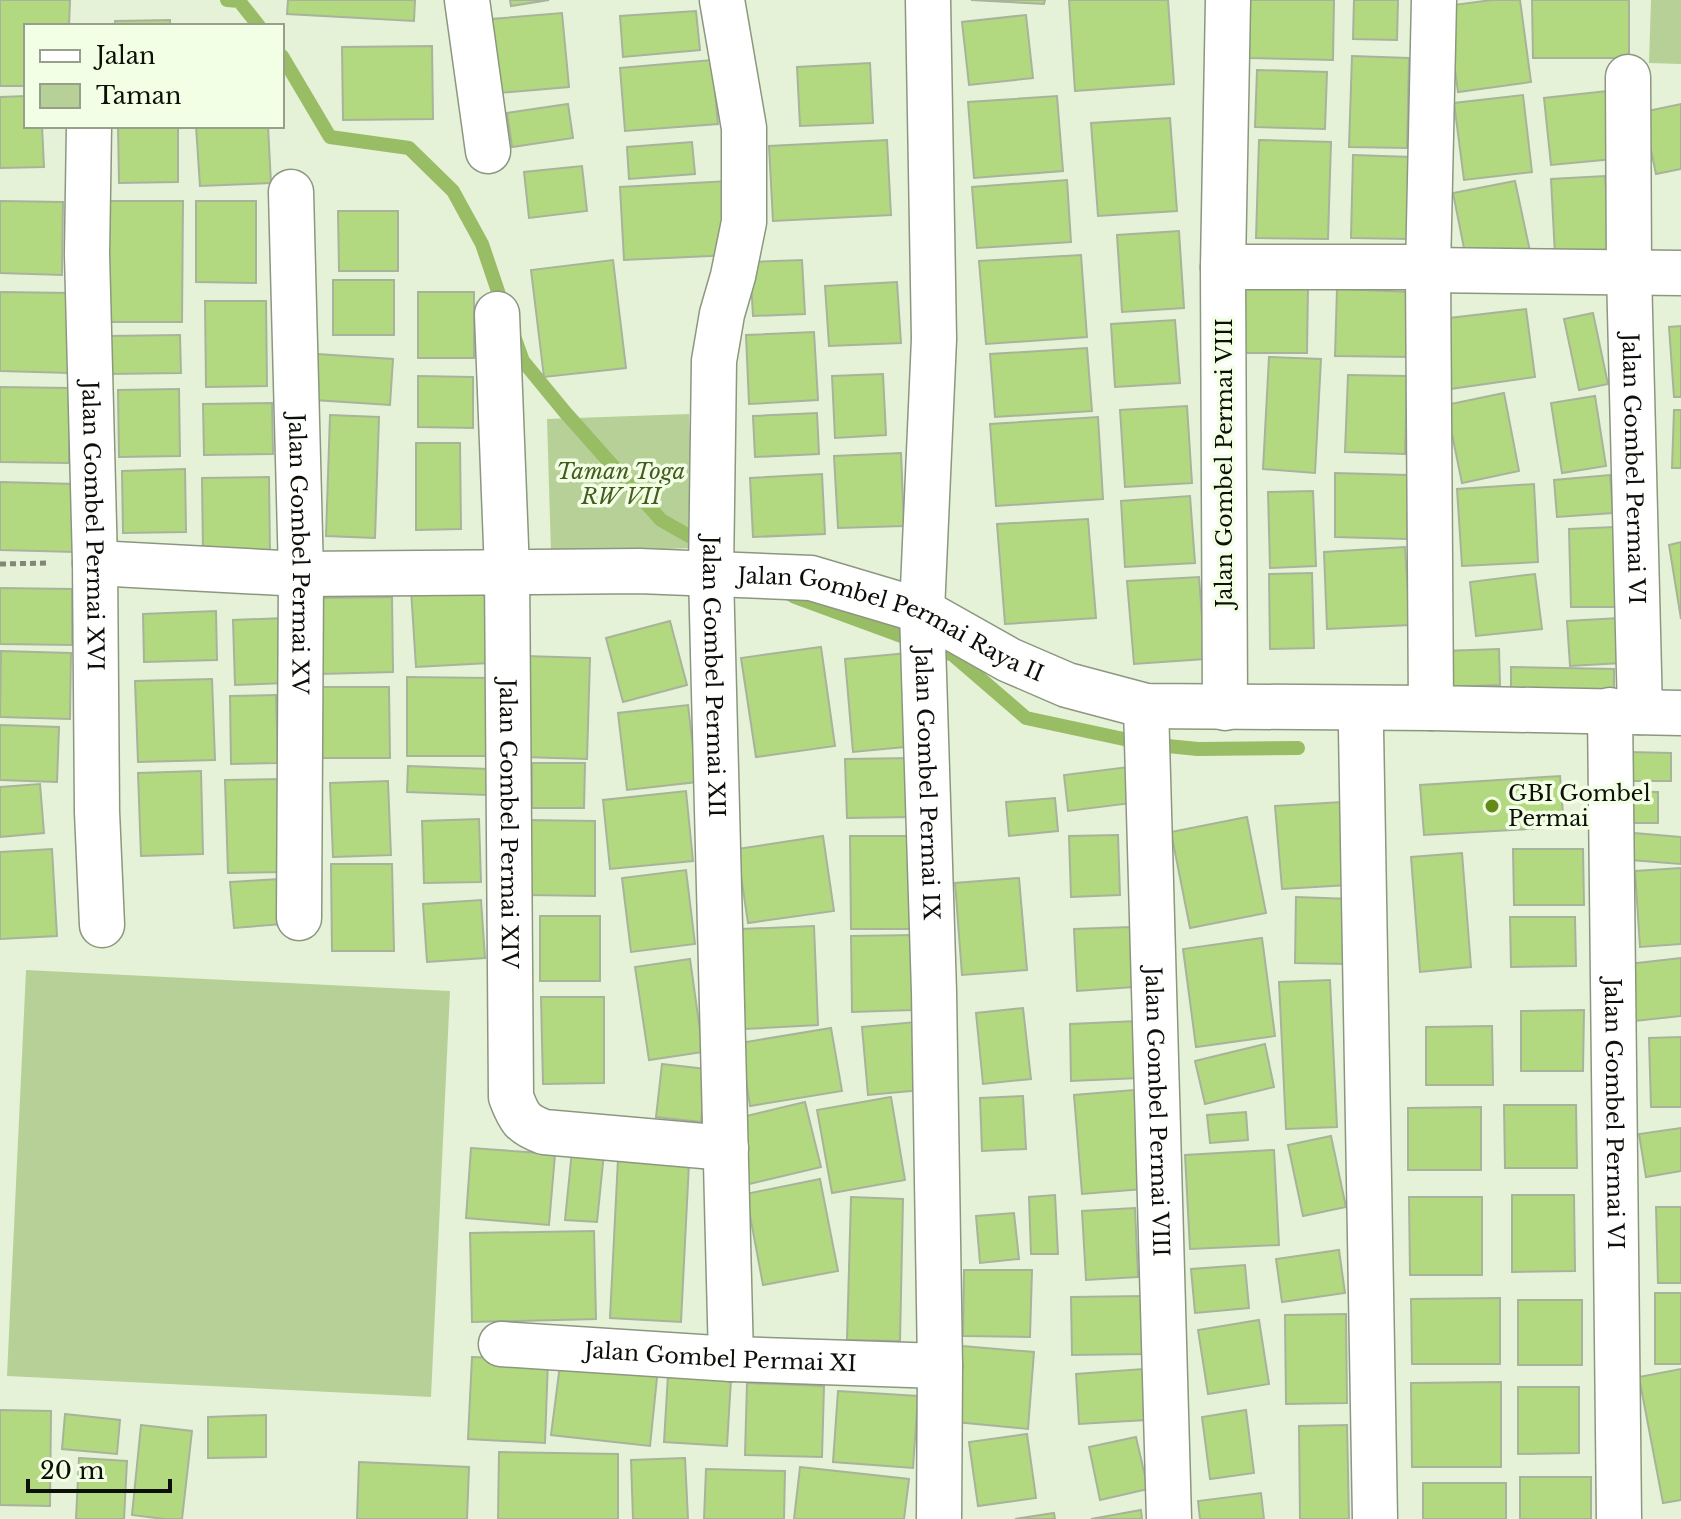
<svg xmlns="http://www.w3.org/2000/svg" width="1681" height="1519" viewBox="0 0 1681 1519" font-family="'Libre Baskerville',serif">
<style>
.green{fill:#b7d098}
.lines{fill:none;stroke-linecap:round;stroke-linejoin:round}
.stream{stroke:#98bd65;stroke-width:14}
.building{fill:#b3d980;stroke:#a8b39b;stroke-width:2}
.minor-casing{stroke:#8c9780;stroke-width:47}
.path{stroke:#808876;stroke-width:5;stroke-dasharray:6 4;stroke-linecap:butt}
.minor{stroke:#fff;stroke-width:44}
.poi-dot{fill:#648b18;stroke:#f3ffe5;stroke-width:3}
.labels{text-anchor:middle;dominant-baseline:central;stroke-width:7;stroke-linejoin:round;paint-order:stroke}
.street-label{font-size:22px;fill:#0c1008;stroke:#f3ffe5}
.park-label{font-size:22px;font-style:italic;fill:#445c1f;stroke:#f3ffe5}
.poi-label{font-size:22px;fill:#0c1008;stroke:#f3ffe5;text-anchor:start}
</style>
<rect width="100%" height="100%" fill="#e6f2d8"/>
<path class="green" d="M1651,0H1681V64L1649,63Z
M689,414L694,548L551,553L547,419Z
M26,970L450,991L431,1397L7,1376Z"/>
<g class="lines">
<path class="stream" d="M227,0L239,1L259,26
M282,56L330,137L409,148L453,191L482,244L504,309
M514,336L523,361L564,411L661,520L705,545
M785,591L795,597L953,655L1026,718L1147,744L1198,749L1298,748"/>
</g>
<path class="building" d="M0,0H70L69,26H26V86H0Z
M288,0H415L414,21L287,14Z
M510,0H549L511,6Z
M971,0H1045L1044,4Z
M1069,0H1168L1174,84L1075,91Z
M1250,0H1334L1333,60L1249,58Z
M1354,0H1398L1397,40L1353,39Z
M1492,0H1520L1531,82L1458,92L1446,6Z
M1532,0H1629V58H1533Z
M696,11L700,50L623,57L620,16Z
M562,13L569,87L499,93L491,19Z
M1026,15L1033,78L969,85L962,22Z
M170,20V26H115V21Z
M432,46L433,119L343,120L342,47Z
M1352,56L1409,58L1407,148L1349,147Z
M712,60L718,124L625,131L620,68Z
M870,63L873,123L800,126L797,67Z
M1257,70L1327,72L1325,129L1255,127Z
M1616,90L1624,158L1551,165L1544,98Z
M1523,95L1532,172L1464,180L1454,103Z
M26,96V126H42L44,167L0,168V97Z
M1057,96L1063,171L974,178L968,102Z
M568,104L573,138L512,147L507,113Z
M1681,104V169L1656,174L1643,112Z
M1170,118L1177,211L1098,216L1091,123Z
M118,126H178V182L119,183Z
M196,126H268L271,183L200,186Z
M887,140L891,215L773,221L769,146Z
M1259,140L1331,142L1328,239L1256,238Z
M692,142L695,174L629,179L627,147Z
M1353,155L1411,157L1409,239L1351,238Z
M582,166L587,211L529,218L524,172Z
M1605,176L1610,252L1555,255L1551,179Z
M1067,180L1071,242L977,248L972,187Z
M729,181L732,255L624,260L620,187Z
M1515,181L1531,256L1468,268L1453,193Z
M0,201L63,202L62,275L0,273Z
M106,201H183L182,322H106Z
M196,201H256V283L196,282Z
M338,211H398V271H339Z
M1179,231L1184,308L1122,312L1117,235Z
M1081,255L1087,337L986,344L979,261Z
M613,260L626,368L544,377L531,270Z
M802,260L805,314L753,316L750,262Z
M333,280H394V335H333Z
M897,282L901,343L829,346L825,286Z
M1236,285L1308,286L1307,353H1235Z
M1337,289L1413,292L1411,357L1335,356Z
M0,292L72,293L70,373L0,371Z
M418,292H474V358H418Z
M205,301H266L267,386L206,387Z
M1526,309L1535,377L1450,389L1441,319Z
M1593,313L1608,384L1579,390L1564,319Z
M1175,320L1180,383L1115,387L1111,324Z
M1681,326V397H1674L1669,327Z
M814,332L818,400L749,404L746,335Z
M180,335L181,373L108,374V336Z
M1087,348L1092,411L995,417L990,354Z
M317,354L393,359L390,405L314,400Z
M1269,357L1321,359L1315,473L1263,469Z
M883,374L886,435L835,438L832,376Z
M1348,375L1407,376L1405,454L1345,452Z
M418,376L473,377V428L418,427Z
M0,387L70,388L69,463L0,462Z
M179,389L180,456L119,457L118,390Z
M1504,393L1519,471L1462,483L1446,405Z
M1595,396L1606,466L1562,473L1551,403Z
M272,403L273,454L204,455L203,404Z
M1187,406L1192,483L1125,487L1120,410Z
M1674,410H1681V468H1672Z
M817,413L819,454L755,457L753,416Z
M330,415L379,417L375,538L326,536Z
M1098,417L1103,499L996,506L990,424Z
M416,443H460L461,529L416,530Z
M901,453L904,526L838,528L834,456Z
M185,469L186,532L123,533L122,471Z
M1335,473L1408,475L1407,539L1335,537Z
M822,474L825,534L753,537L750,478Z
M1610,475L1613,513L1557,517L1554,480Z
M269,477L270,552L203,553L202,478Z
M0,482L76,484L75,552L0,550Z
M1534,484L1538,562L1462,566L1457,489Z
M1313,491L1316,566L1270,568L1268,492Z
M1190,496L1195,563L1125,567L1121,501Z
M1088,519L1096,618L1005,624L997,524Z
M1614,527L1616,607H1571L1569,529Z
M1681,542V619L1669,545Z
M1405,547L1410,625L1327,629L1324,552Z
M1312,573L1314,648L1270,649L1269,574Z
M1535,574L1542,629L1476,636L1470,582Z
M1199,577L1205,659L1134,664L1127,581Z
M484,587L489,663L416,667L411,590Z
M0,588L72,589V645L0,644Z
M392,597L393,672L320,674L318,598Z
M216,611L217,660L144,662L143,614Z
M285,618L286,683L235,685L233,620Z
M1619,618L1622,663L1570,666L1567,621Z
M670,621L687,685L623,702L606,638Z
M821,647L835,746L756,757L741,658Z
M1499,649L1500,685L1444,687L1443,651Z
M1,651L71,653L70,719L0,717Z
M907,653L915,746L853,752L845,659Z
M525,656L590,658L587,759L523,757Z
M1511,667L1614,669V703L1511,701Z
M407,677L490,678V756H407Z
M212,679L215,760L138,762L135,681Z
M317,687H389L390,758H318Z
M276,695L278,763L231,764L230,696Z
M688,705L697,782L627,790L618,713Z
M0,725L59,727L57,782L0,780Z
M1628,752L1671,753V781H1628Z
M913,758L914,817L847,818L845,759Z
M532,763H585L584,808H532Z
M408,766L489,769L488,795L407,792Z
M1128,767L1132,803L1068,811L1064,775Z
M201,771L203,854L141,856L138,773Z
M1560,776L1564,827L1424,835L1420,785Z
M283,779L285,872L228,873L225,780Z
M388,781L391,855L333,857L330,783Z
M40,784L44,833L0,837V787Z
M686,791L693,861L610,869L603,800Z
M1615,791L1658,792V823H1616Z
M1055,798L1058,831L1009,836L1006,802Z
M1342,802L1348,885L1282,889L1275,806Z
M1247,817L1266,913L1190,928L1171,832Z
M479,819L481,882L424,883L422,821Z
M527,820L595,821V896L527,895Z
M1634,833L1681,837V864L1631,860Z
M1118,835L1120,895L1071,897L1069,836Z
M823,836L834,911L748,923L737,849Z
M850,836H912V929H851Z
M52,849L57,936L0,939V852Z
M1513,849H1583L1584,905H1514Z
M1462,853L1471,967L1420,972L1411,857Z
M331,864H392L394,951H332Z
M1681,868V944L1640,947L1635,871Z
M686,870L695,944L631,952L622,878Z
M1019,878L1027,970L962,975L955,883Z
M279,879L282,924L234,928L230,882Z
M1296,897L1351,899L1348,964L1295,963Z
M481,900L485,958L427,962L423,904Z
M540,916H600V981H540Z
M1510,917H1575L1576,966L1511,967Z
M814,926L818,1025L745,1029L741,929Z
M1131,927L1134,987L1077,991L1074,929Z
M913,935L914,1010L852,1012L851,936Z
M1262,938L1275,1036L1196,1047L1183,949Z
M1681,958V1016L1635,1021L1629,964Z
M690,959L703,1052L649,1060L635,967Z
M1330,980L1337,1127L1286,1129L1279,982Z
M541,997H604V1083L543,1084Z
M1023,1008L1031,1079L983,1084L976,1013Z
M1584,1010L1583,1071H1521V1011Z
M1137,1021L1139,1078L1071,1081L1070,1024Z
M916,1022L922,1090L868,1095L862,1027Z
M1492,1026L1493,1085H1426V1027Z
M831,1028L842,1091L750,1106L740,1043Z
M1681,1037V1107H1651L1649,1038Z
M1265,1044L1274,1087L1205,1104L1195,1061Z
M662,1064L706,1069L701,1122L656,1117Z
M1134,1090L1143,1189L1082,1194L1074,1095Z
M1023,1096L1026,1149L982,1151L980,1098Z
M891,1097L905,1180L832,1193L817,1110Z
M805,1102L821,1167L745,1185L730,1120Z
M1504,1105H1576L1577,1168H1505Z
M1481,1107V1170H1408V1108Z
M1246,1112L1248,1140L1210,1143L1207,1115Z
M1681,1128V1171L1646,1177L1639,1134Z
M1331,1136L1346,1207L1303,1216L1288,1145Z
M573,1141L605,1143L597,1222L565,1220Z
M471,1148L555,1154L549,1225L466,1218Z
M1274,1150L1279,1245L1190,1249L1185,1155Z
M618,1159L689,1163L681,1322L610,1318Z
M820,1179L838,1271L763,1285L746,1194Z
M1055,1195L1058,1254H1031L1029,1197Z
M1512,1195H1574L1575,1271L1512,1272Z
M851,1197L903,1199L900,1341L847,1340Z
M1409,1197H1482V1275H1410Z
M1656,1207H1681V1283H1658Z
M1135,1208L1138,1277L1086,1280L1082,1211Z
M1014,1213L1019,1259L980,1263L976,1216Z
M594,1231L596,1319L472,1322L470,1233Z
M1339,1250L1345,1293L1282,1302L1276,1259Z
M1245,1265L1249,1308L1195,1313L1191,1269Z
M964,1270H1032L1030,1337L963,1336Z
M1655,1293H1681V1364H1655Z
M1145,1296L1146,1354L1072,1355L1071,1297Z
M1500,1298V1364H1412L1411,1299Z
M1518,1300H1582V1365H1518Z
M1346,1314L1347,1403L1286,1404L1285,1315Z
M1259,1320L1269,1384L1208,1394L1198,1330Z
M962,1346L1034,1352L1028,1429L956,1422Z
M472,1357L548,1360L545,1443L468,1439Z
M561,1357L658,1368L650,1446L551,1435Z
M1143,1369L1146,1420L1079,1424L1076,1374Z
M1681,1369V1500L1663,1503L1639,1377Z
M668,1375L731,1379L727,1446L664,1442Z
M1501,1382V1467H1412L1411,1383Z
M747,1383L824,1386L822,1457L745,1455Z
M1518,1387H1579V1453L1518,1454Z
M838,1391L918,1396L913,1468L833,1462Z
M0,1410L51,1411L50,1506L0,1505Z
M1246,1410L1254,1473L1210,1479L1202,1417Z
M65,1414L120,1420L117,1454L62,1449Z
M266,1415V1457L208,1458V1417Z
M141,1425L192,1431L182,1519H164L132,1515Z
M1347,1425L1349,1519H1300L1299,1426Z
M1027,1434L1036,1498L978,1506L969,1442Z
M1136,1437L1148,1489L1100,1500L1089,1447Z
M499,1452L618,1454V1519H498Z
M79,1458L127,1461L124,1519H76Z
M685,1458L688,1519H633L631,1460Z
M359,1462L469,1467L467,1519H357Z
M800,1467L909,1479L904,1519H794Z
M706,1469L785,1471L784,1519H704Z
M1520,1477H1591V1519H1520Z
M1423,1483H1506V1519H1423Z
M1261,1493L1264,1519H1200L1198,1501Z
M1141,1510L1142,1519H1091Z
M1054,1513L1055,1519H1015Z"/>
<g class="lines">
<defs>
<g id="minor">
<path d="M467,0L488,151"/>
<path id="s1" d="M722,0L744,128V222L733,276L722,314L714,361L711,574L731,1359"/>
<path id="s2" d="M928,0L934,339L922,611L934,992L940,1366L939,1519"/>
<path id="s3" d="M1628,77L1629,272L1640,712"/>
<path id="s4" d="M89,126L87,254L95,563L97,812L102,925"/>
<path id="s5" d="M291,192L301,574L299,918"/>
<path d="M1223,267H1407L1428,270L1681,273"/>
<path id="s6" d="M497,314L507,571L511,1097C519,1118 522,1124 544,1132L726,1148"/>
<path id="s7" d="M95,563L301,574L639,571L811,578L922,611L1009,660L1067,685L1146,706L1431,708L1681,713"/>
<path id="s8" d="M1146,706L1169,1519"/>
<path d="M1225,708L1223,267L1228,0"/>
<path d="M1363,708L1361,729L1375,1519"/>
<path d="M1431,708L1428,270L1434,0"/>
<path id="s9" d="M1610,710L1619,1519"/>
<path id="s10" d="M501,1344L731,1359L940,1366"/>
</g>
</defs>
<use href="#minor" class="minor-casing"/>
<path class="path" d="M0,564L50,563"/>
<use href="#minor" class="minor"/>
</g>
<circle class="poi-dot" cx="1492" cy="806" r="8"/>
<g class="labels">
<g class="street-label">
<text transform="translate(1224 463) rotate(-90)">Jalan Gombel Permai VIII</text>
<text stroke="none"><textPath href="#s3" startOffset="392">Jalan Gombel Permai VI</textPath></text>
<text stroke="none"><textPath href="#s4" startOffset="400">Jalan Gombel Permai XVI</textPath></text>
<text stroke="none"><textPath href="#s5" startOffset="362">Jalan Gombel Permai XV</textPath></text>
<text stroke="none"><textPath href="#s7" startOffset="806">Jalan Gombel Permai Raya II</textPath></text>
<text stroke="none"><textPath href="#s1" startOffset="682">Jalan Gombel Permai XII</textPath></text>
<text stroke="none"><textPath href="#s2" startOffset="784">Jalan Gombel Permai IX</textPath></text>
<text stroke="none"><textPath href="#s6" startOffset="510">Jalan Gombel Permai XIV</textPath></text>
<text stroke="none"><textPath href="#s8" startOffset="406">Jalan Gombel Permai VIII</textPath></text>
<text stroke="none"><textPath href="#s9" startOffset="404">Jalan Gombel Permai VI</textPath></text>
<text stroke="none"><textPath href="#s10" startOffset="220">Jalan Gombel Permai XI</textPath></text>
</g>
<g class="park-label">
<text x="621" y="471">Taman Toga<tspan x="621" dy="25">RW VII</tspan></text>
</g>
<g class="poi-label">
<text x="1508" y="793">GBI Gombel<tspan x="1508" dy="25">Permai</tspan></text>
</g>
</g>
<rect x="24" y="24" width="260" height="104" fill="#f3ffe5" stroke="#979f8d" stroke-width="2"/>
<rect x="40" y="50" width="40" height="12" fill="#ffffff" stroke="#979f8d" stroke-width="2"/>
<text x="96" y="64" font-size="24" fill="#0c1008">Jalan</text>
<rect x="40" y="84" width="40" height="24" fill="#b7d098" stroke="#979f8d" stroke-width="2"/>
<text x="96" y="104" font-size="24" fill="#0c1008">Taman</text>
<path d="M28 1479v12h142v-12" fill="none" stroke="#0c1008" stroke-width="4"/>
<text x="40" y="1479" font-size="24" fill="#0c1008" stroke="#f3ffe5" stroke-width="6" paint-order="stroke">20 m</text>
</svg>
